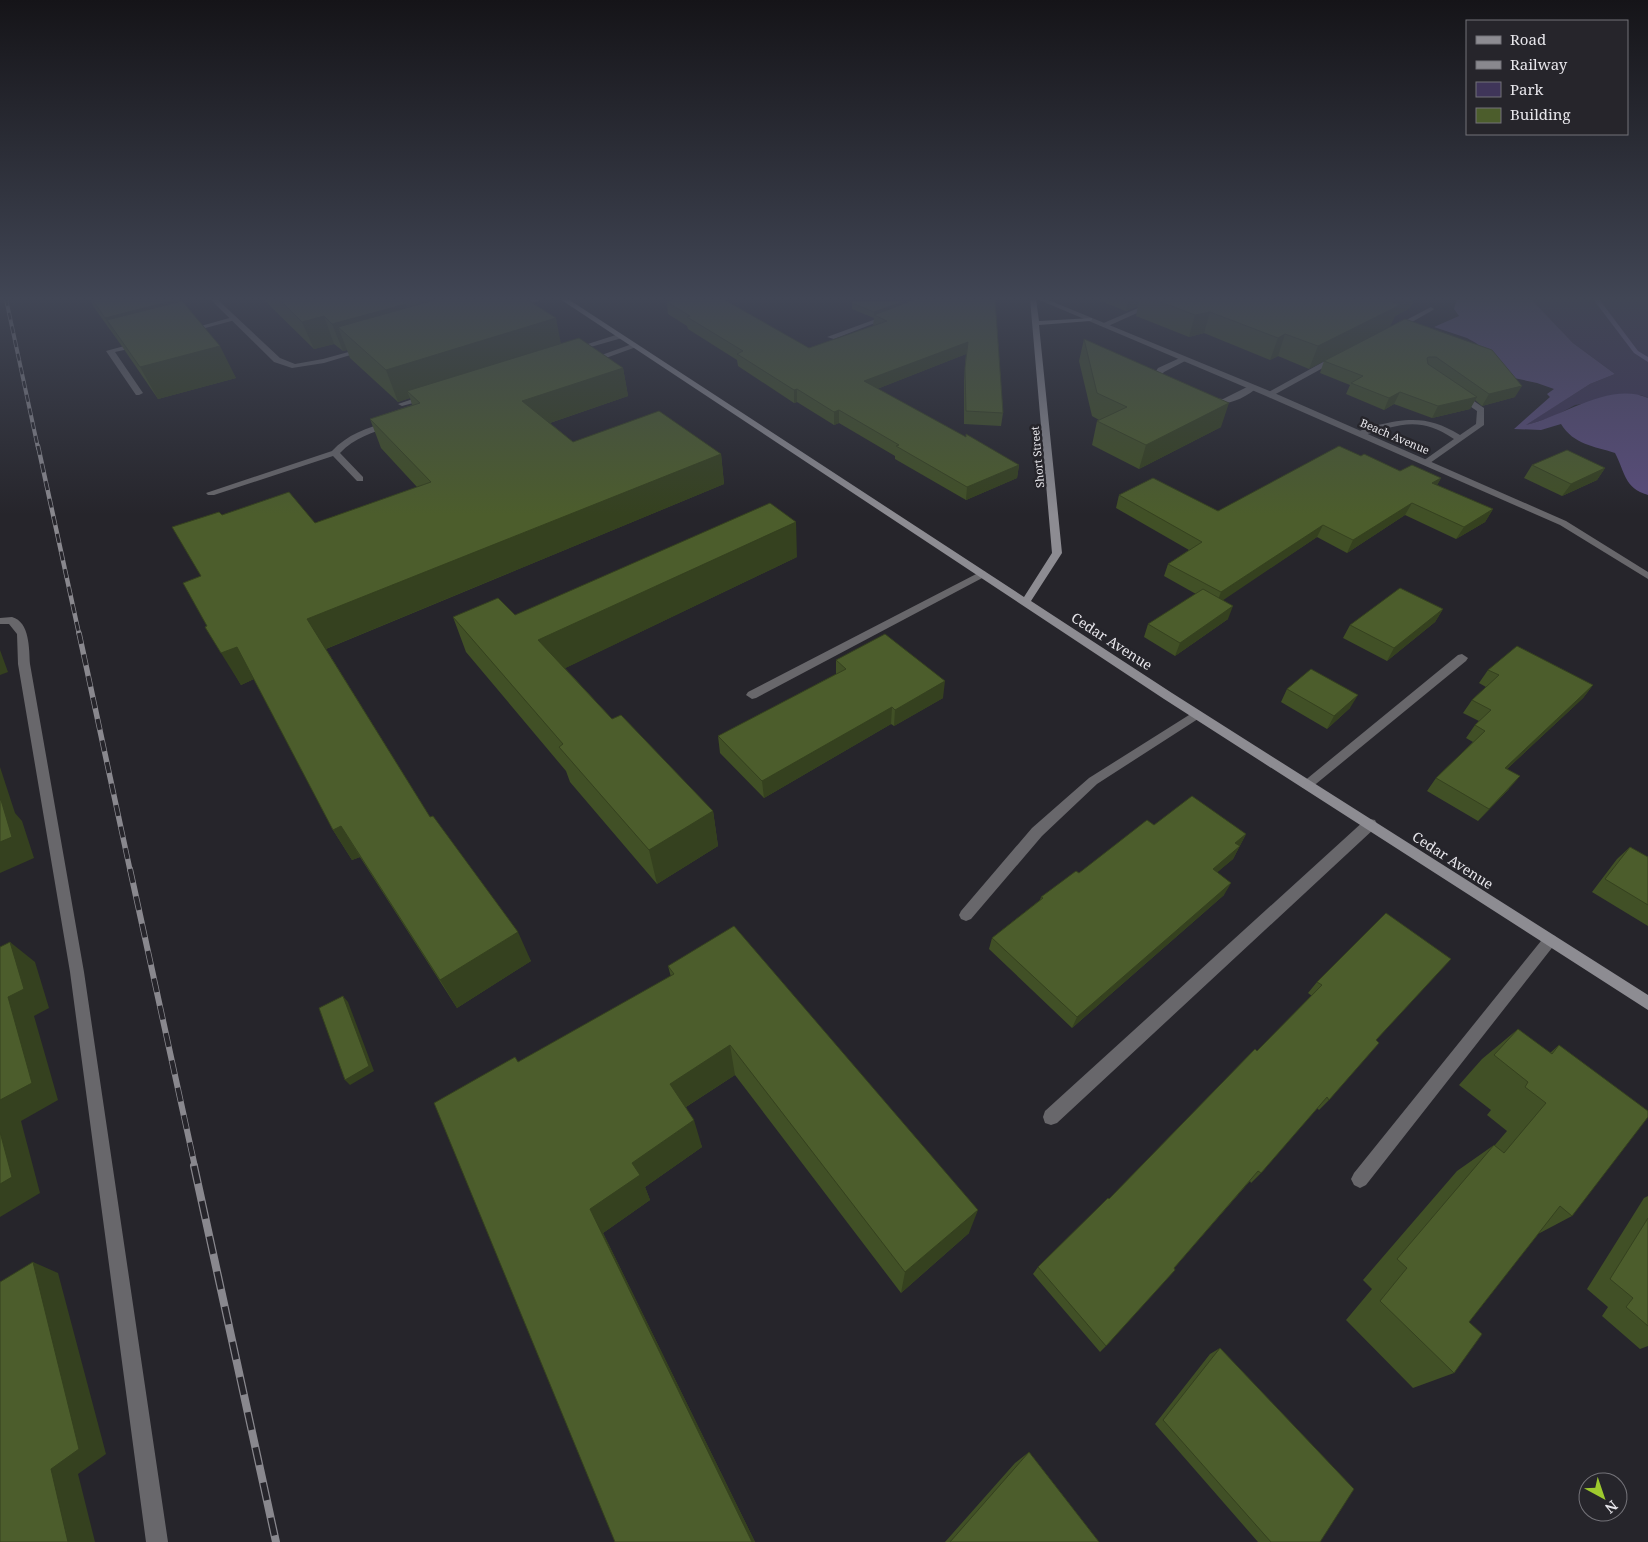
<svg xmlns="http://www.w3.org/2000/svg" width="1648" height="1542" viewBox="0 0 1648 1542" font-family="'Noto Serif',serif">
<style>
.green{fill:#3f3559}
.forest{fill:#5a4d7c}
.lines{fill:none;stroke-linecap:round;stroke-linejoin:round}
.stream{fill:#6e6292;fill-rule:evenodd}
.lane{fill:#68676b;fill-rule:evenodd}
.street{fill:#68676b;fill-rule:evenodd}
.secondary{fill:#8d8c92;fill-rule:evenodd}
.rail-far4-casing{stroke:#89888e;stroke-width:4}
.rail-far3-casing{stroke:#89888e;stroke-width:4.5}
.rail-far2-casing{stroke:#89888e;stroke-width:5.5}
.rail-far1-casing{stroke:#89888e;stroke-width:6}
.rail-casing{stroke:#89888e;stroke-width:8}
.rail-far4{stroke:#26252b;stroke-width:2.5;stroke-dasharray:7;stroke-linecap:butt}
.rail-far3{stroke:#26252b;stroke-width:3;stroke-dasharray:9;stroke-linecap:butt}
.rail-far2{stroke:#26252b;stroke-width:4;stroke-dasharray:11;stroke-linecap:butt}
.rail-far1{stroke:#26252b;stroke-width:4.5;stroke-dasharray:14;stroke-linecap:butt}
.rail{stroke:#26252b;stroke-width:5.5;stroke-dasharray:18;stroke-linecap:butt}
.wall{fill:#415026}
.shaded-wall{fill:#35411f}
.building{fill:#4c5d2c;stroke:#35411f}
.labels{text-anchor:middle;dominant-baseline:central;stroke-width:5;stroke-linejoin:round;paint-order:stroke}
.far-street-label{font-size:11px;fill:#e7e6eb;stroke:#26252b}
.street-label{font-size:14px;fill:#e7e6eb;stroke:#26252b}
</style>
<rect width="100%" height="100%" fill="#26252b"/>
<path class="green" d="M1531,299H1648V398L1641,395L1575,405L1555,416L1524,426L1590,384L1615,374L1573,343Z"/>
<path class="forest" d="M1457,299H1531L1573,343L1615,374L1590,384L1526,425C1562,417 1610,381 1648,398V495C1624,488 1625,472 1615,453C1594,446 1574,445 1561,424L1541,430L1514,429L1550,397L1547,394L1554,389L1537,383L1514,378L1476,343L1467,338L1434,327L1459,316L1454,309Z"/>
<g class="lines">
<path class="stream" d="M1593,299H1599L1638,351L1648,357V362L1634,353Z"/>
<path class="lane" d="M1159,299H1168L1106,327L1099,325Z
M1431,307L1434,309L1433,310L1398,330L1391,328Z
M887,315L893,316L834,339L827,337Z
M233,317L235,318V320L187,333L183,331Z
M619,334H622V338L573,352L569,350Z
M139,342L143,344L142,346L115,352L143,393L139,395H136L106,351Z
M632,344L639,346L592,363L585,361Z
M1334,356L1341,358L1272,396L1265,394Z
M1182,357L1189,359L1164,372L1161,375L1170,379V383H1164L1153,376L1158,368Z
M1251,385L1258,387C1246,398 1221,410 1206,400L1210,398L1223,399Z
M1455,392H1461L1484,408V425L1430,463L1423,461L1454,439C1418,415 1399,425 1361,436L1357,433C1362,429 1371,427 1378,425C1411,417 1431,417 1460,435L1476,424L1477,411L1455,396Z
M425,395L429,397L428,399L402,406L398,404Z
M389,422L393,424L392,426C373,432 354,438 340,453L363,477V481H357L333,456L214,495H208L206,493L332,451C347,435 367,427 389,422Z
M982,571L986,572V576L756,698L752,699L746,695L748,692Z
M12,617C30,622 29,649 30,664L84,972L168,1542H146L70,972L18,664L17,634L9,624H0V618Z
M1462,654L1468,658L1466,661L1311,788H1303L1301,785L1303,782L1458,655Z
M1197,710L1203,714L1201,717L1097,784L1042,836L971,919L966,921L961,919L959,915L961,911L1032,828L1089,778Z
M1370,819L1375,820L1377,824L1375,828L1057,1123L1051,1125L1045,1123L1043,1117L1045,1111L1365,820Z
M1550,934L1555,936L1557,940L1555,944L1366,1185L1360,1188L1354,1185L1351,1179L1354,1173L1545,936Z"/>
<path class="street" d="M210,299H217L280,358L295,364L323,359L363,348L367,350L324,363L292,368L274,362Z
M533,299H544L515,309L512,307Z
M1037,299H1046L1272,392L1566,521L1648,572V579L1560,525L1266,396Z"/>
<path class="secondary" d="M560,299H568L1024,597L1052,553L1030,299H1036L1039,321L1092,318V320L1090,321L1039,325L1062,553L1031,601L1172,693L1648,995V1010L1164,699Z"/>
<defs>
<path id="rail-far4" d="M6,299L38,448"/>
<path id="rail-far3" d="M38,446L79,634"/>
<path id="rail-far2" d="M79,633L130,870"/>
<path id="rail-far1" d="M130,869L195,1167"/>
<path id="rail" d="M194,1166L276,1542"/>
</defs>
<use href="#rail-far4" class="rail-far4-casing"/>
<use href="#rail-far3" class="rail-far3-casing"/>
<use href="#rail-far2" class="rail-far2-casing"/>
<use href="#rail-far1" class="rail-far1-casing"/>
<use href="#rail" class="rail-casing"/>
<use href="#rail-far4" class="rail-far4"/>
<use href="#rail-far3" class="rail-far3"/>
<use href="#rail-far2" class="rail-far2"/>
<use href="#rail-far1" class="rail-far1"/>
<use href="#rail" class="rail"/>
</g>
<path class="wall" d="M90,299H179L236,378L158,399L121,345L93,306Z
M263,299H526L561,343L623,368L628,396L550,423L573,442L721,454L724,484L326,649L430,817L531,961L457,1008L360,857L352,860L333,830L254,679L241,685L207,626L201,576L222,515L315,523L417,487L381,448L370,419L412,405L410,398L398,402L350,358L347,350L343,351L334,344L314,349Z
M995,299L1003,413L1001,426L964,424V380L966,354L877,389L965,437L1019,465L1017,478L966,500L895,459V456L839,423L834,425L797,402L794,403L738,366L737,360L688,329L687,326L668,314L667,302L809,348L873,326L874,318L852,309V303L902,304Z
M1095,299H1414L1410,308L1395,316L1390,326L1309,369L1278,356L1270,360L1204,333L1189,337L1136,316L1138,306L1126,311Z
M1405,319L1515,397L1482,406L1475,400L1470,409L1432,418L1394,404L1384,410L1346,394L1350,385L1320,373L1324,361Z
M1084,339L1221,427L1139,469L1092,445L1097,421L1099,420L1092,416L1079,361Z
M1361,456L1400,471L1441,478L1437,485L1493,509L1485,522L1456,539L1405,515L1347,553L1317,537L1222,600L1228,619L1175,656L1144,637L1148,624L1196,594L1164,576L1168,564L1189,550L1116,508L1119,495L1218,511Z
M1532,465L1605,468L1597,480L1562,496L1524,478Z
M797,557L565,668L612,719L713,811L718,846L657,884L570,782L566,771L466,652L453,617L515,615Z
M1443,609L1435,622L1387,661L1343,638L1350,625Z
M836,660L943,698L894,726L891,724L764,798L720,753L718,736L836,674Z
M1488,670L1593,685L1583,698L1507,769L1509,789L1478,821L1427,791L1436,778L1473,742L1466,738L1475,725L1479,721L1463,713L1472,700L1486,687L1479,683Z
M1287,689L1350,708L1327,729L1281,702Z
M1154,825L1246,834L1233,859L1217,872L1224,895L1072,1028L989,949L992,938L1040,900L1041,897Z
M1630,847L1648,857V926L1592,892L1617,859Z
M1386,913L1376,1040L1329,1100L1319,1110L1317,1108L1261,1173L1251,1183L1250,1181L1106,1346L1100,1352L1033,1274L1038,1267L1109,1199L1312,996L1308,993L1317,982Z
M668,966L969,1233L901,1293L735,1075L686,1107L702,1147L645,1187L650,1200L603,1233L755,1542H615L518,1062L671,977Z
M1518,1029L1550,1053L1559,1045L1572,1216L1538,1234L1469,1322L1454,1373L1413,1388L1346,1320L1372,1289L1363,1280L1457,1171L1494,1145H1495L1507,1131L1487,1115L1491,1110L1459,1085L1482,1059Z
M1648,1196V1346L1640,1349L1602,1316L1608,1307L1587,1289L1644,1198Z
M1220,1348L1320,1542H1258L1155,1424L1210,1354Z
M1029,1452L1099,1542H945L1015,1463Z"/>
<path class="shaded-wall" d="M179,299L192,326L107,320L121,345L105,318Z
M423,299H498L426,328L418,301Z
M1128,299H1140L1138,306L1126,311Z
M1395,299H1414L1410,308L1395,316L1390,326L1309,369L1318,346Z
M902,302V308L874,315V312Z
M406,304L415,331L338,327L347,350L343,351L332,324Z
M1210,312L1204,333L1189,337L1195,315Z
M324,316L334,344L314,349L302,322Z
M556,318L562,349L407,391L410,398L398,402L386,370Z
M1285,334L1278,356L1270,360L1278,338Z
M968,342L966,354L864,394V381Z
M220,346L236,378L158,399L140,367Z
M623,368L628,396L529,430L522,401Z
M1522,386L1515,397L1482,406L1489,394Z
M797,389V402L794,403V390Z
M1400,392L1394,404L1384,410L1389,398Z
M1477,397L1470,409L1432,418L1438,406Z
M1229,403L1221,427L1139,469L1146,445Z
M839,410V423L834,425V412Z
M721,454L724,484L323,650L307,619Z
M1019,465L1017,478L966,500L967,487Z
M1605,468L1597,480L1562,496L1571,484Z
M1441,478L1434,490L1432,483Z
M1412,503L1405,515L1347,553L1353,540Z
M1493,509L1485,522L1456,539L1464,527Z
M796,522L797,557L549,676L538,640Z
M1323,525L1317,537L1216,605L1221,592Z
M1233,606L1228,619L1175,656L1180,643Z
M1443,609L1435,622L1387,661L1394,648Z
M237,647L256,678L241,685L221,653Z
M0,650L8,672L0,675Z
M945,681L943,698L894,726L895,710Z
M1593,685L1583,698L1494,781L1505,768Z
M1358,695L1350,708L1327,729L1334,716Z
M892,707L891,724L764,798L762,781Z
M0,767L15,813L22,821L34,858L0,873Z
M1520,776L1509,789L1478,821L1489,809Z
M713,811L718,846L657,884L649,850Z
M341,826L360,857L352,860L333,830Z
M1246,834L1233,859L1206,882L1213,869L1235,843Z
M1231,883L1224,895L1072,1028L1077,1017Z
M518,932L531,961L457,1008L440,980Z
M10,942L35,962L49,1008L34,1016L58,1100L21,1121L40,1193L0,1217V1100L8,997Z
M343,996L348,1002L374,1071L350,1085L345,1080Z
M730,1045L735,1075L678,1112L670,1084Z
M694,1120L702,1147L645,1187L650,1200L603,1233L755,1542H752L590,1209L632,1163Z
M978,1210L969,1233L901,1293L905,1272Z
M33,1262L58,1273L106,1454L78,1474L95,1542H68L51,1469Z"/>
<path class="building" d="M92,299H179L105,318Z
M279,299H400L406,304L332,324L324,316L302,322Z
M438,299H526L556,318L386,370L338,327Z
M676,299H723L809,348L887,321L874,315L916,299H995L1003,413L966,411L965,368L968,342L864,381L966,437V434L1019,465L967,487L896,446L899,445L839,410L834,412L797,389L794,390L737,354L743,351L687,317L690,316L667,302Z
M1153,299H1395L1390,301L1400,305L1318,346L1285,334L1278,338L1210,312L1195,315Z
M182,301L220,346L140,367L107,320Z
M853,301L902,302L874,312L852,303Z
M1405,319L1492,350L1522,386L1489,394L1436,357H1429L1427,358L1428,364L1477,397L1438,406L1400,392L1389,398L1351,383L1363,376L1324,361Z
M579,338L623,368L522,401L573,442L659,411L721,454L307,619L430,817L433,816L518,932L440,980L341,826L333,830L237,647L221,653L205,627L207,626L183,583L201,576L172,527L219,512L222,515L289,492L315,523L431,482L370,419L420,403L407,391Z
M1084,339L1229,403L1146,445L1097,421L1127,407L1097,393Z
M1339,446L1361,456L1364,454L1400,471L1412,465L1441,478L1432,483L1493,509L1464,527L1412,503L1353,540L1323,525L1221,592L1168,564L1202,542L1119,495L1153,478L1218,511Z
M1567,450L1605,468L1571,484L1532,465Z
M770,503L796,522L538,640L612,719L621,715L713,811L649,850L559,747L563,744L453,617L498,598L515,615Z
M1400,588L1443,609L1394,648L1350,625Z
M1203,589L1233,606L1180,643L1148,624Z
M885,634L945,681L895,710L892,707L762,781L718,736L846,669L836,660Z
M1517,646L1593,685L1505,768L1520,776L1489,809L1436,778L1485,731L1475,725L1491,710L1472,700L1499,675L1488,670Z
M1311,669L1358,695L1334,716L1287,689Z
M1192,796L1246,834L1235,843L1240,846L1213,869L1231,883L1077,1017L992,938L1043,898L1041,897L1076,871L1079,873L1147,820L1154,825Z
M0,800H1L12,837L0,842Z
M1630,847L1648,857V905L1605,879Z
M1386,913L1451,959L1376,1040L1379,1043L1329,1100L1327,1097L1261,1173L1258,1171L1174,1268L1175,1270L1106,1346L1038,1267L1108,1198L1109,1199L1255,1049L1257,1051L1322,985L1317,982Z
M734,926L978,1210L905,1272L730,1045L670,1084L694,1120L632,1163L640,1175L590,1209L752,1542H615L434,1103L515,1057L518,1062L674,974L668,966Z
M10,942L24,989L8,997L32,1083L0,1100V947Z
M343,996L369,1066L345,1080L319,1008Z
M1518,1029L1552,1054L1559,1045L1648,1111V1117L1572,1216L1560,1206L1469,1322L1482,1334L1454,1373L1380,1301L1407,1268L1397,1259L1494,1145L1504,1153L1546,1103L1525,1087L1528,1082L1494,1055Z
M0,1132L12,1177L0,1184Z
M1648,1218V1326L1626,1307L1633,1298L1610,1279Z
M33,1262L79,1449L51,1469L68,1542H0V1282Z
M1220,1348L1354,1489L1320,1542H1271L1163,1420Z
M1029,1452L1099,1542H950Z"/>
<linearGradient id="sky" x2="0" y2="1"><stop stop-color="#151418"/><stop offset="0.58" stop-color="#414655"/><stop offset="1" stop-color="#414655" stop-opacity="0"/></linearGradient>
<rect width="1648" height="515" fill="url(#sky)"/>
<g class="labels">
<g class="far-street-label">
<text transform="translate(1395 436) rotate(23)">Beach Avenue</text>
<text transform="translate(1037 457) rotate(-95)">Short Street</text>
</g>
<g class="street-label">
<text transform="translate(1112 641) rotate(33)">Cedar Avenue</text>
<text transform="translate(1453 860) rotate(33)">Cedar Avenue</text>
</g>
</g>
<rect x="1466" y="20" width="162" height="115" fill="#26252b" stroke="#737278"/>
<rect x="1476" y="36" width="25" height="8" fill="#8d8c92" stroke="#737278"/>
<text x="1510" y="45" font-size="15" fill="#e7e6eb">Road</text>
<rect x="1476" y="61" width="25" height="8" fill="#89888e" stroke="#737278"/>
<text x="1510" y="70" font-size="15" fill="#e7e6eb">Railway</text>
<rect x="1476" y="82" width="25" height="15" fill="#3f3559" stroke="#737278"/>
<text x="1510" y="95" font-size="15" fill="#e7e6eb">Park</text>
<rect x="1476" y="108" width="25" height="15" fill="#4c5d2c" stroke="#737278"/>
<text x="1510" y="120" font-size="15" fill="#e7e6eb">Building</text>
<g transform="translate(1603 1497) rotate(140)"><circle r="24" fill="#26252b" stroke="#737278"/>
<path d="M0-4L9 19L0 12L-9 19Z" fill="#9eca2e"/>
<text y="-8" font-size="14" font-weight="bold" text-anchor="middle" fill="#e7e6eb">N</text>
</g>
</svg>
